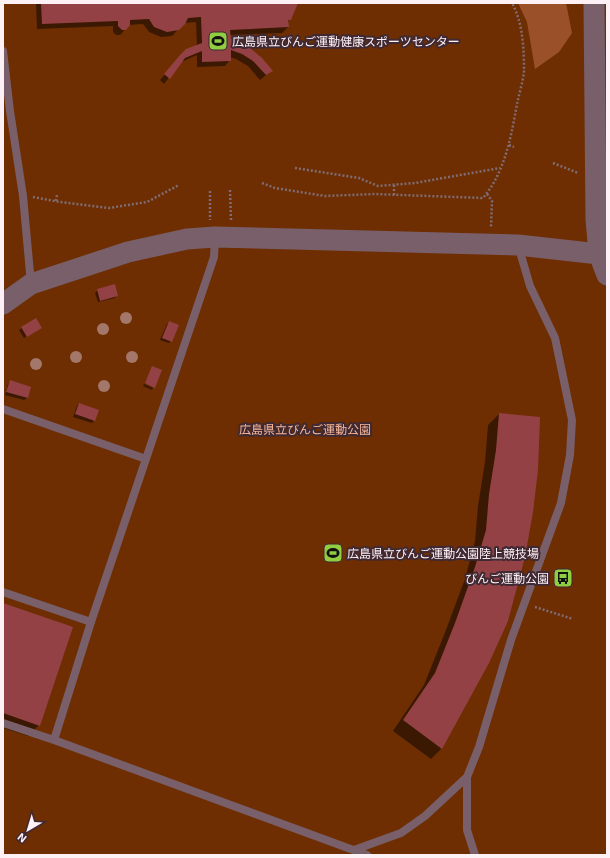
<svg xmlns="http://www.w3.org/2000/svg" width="610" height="858" viewBox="0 0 610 858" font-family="'Exo 2','Noto Sans JP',sans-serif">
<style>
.green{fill:#6e2e02}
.forest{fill:#9a5129}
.shadow{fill:#0007}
.building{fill:#944145}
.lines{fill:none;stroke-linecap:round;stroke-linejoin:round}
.path{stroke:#7f6c74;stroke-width:2.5;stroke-dasharray:2 2;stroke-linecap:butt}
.service{stroke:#795f6a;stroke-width:8}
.tertiary{stroke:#795f6a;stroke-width:21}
.tree{fill:#a3776a}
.labels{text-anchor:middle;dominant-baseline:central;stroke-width:4;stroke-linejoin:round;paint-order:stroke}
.poi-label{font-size:12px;fill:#fef1f6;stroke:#3f2932;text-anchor:start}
.park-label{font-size:12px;fill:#f5b698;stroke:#3f2932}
</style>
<rect width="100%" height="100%" fill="#3f2932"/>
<path class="green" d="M3,3H607V855H3Z"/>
<path class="forest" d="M518,3H566L572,33L559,52L535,69L527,22Z"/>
<path class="shadow" d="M36,3H297L290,19L287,22L288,27L282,33L229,35L230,40L271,71L260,80L248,66L236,59L230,57V60L225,66L197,67V55L181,62L164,84L160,80L181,56L197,46L196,22L184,23L172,36L161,37L149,32L143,24L129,25L120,35H116L113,32V26L37,29Z
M98,290L117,295L115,298L98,302L95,293Z
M169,322L171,341L169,343L160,340L167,324Z
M22,328H41L24,338L19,330Z
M10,382L30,388L27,398L24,400L5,395L8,384Z
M144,384L153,388L152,390L143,386Z
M79,404L94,421L92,423L73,417L77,406Z
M499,414L507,621L442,748L431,759L393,731L424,685L444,635L465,579L475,541L478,506L485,462L488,425Z
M3,604L39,725L28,736L3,728Z"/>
<path class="building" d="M41,3H298L291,20H288L289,27L230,30L231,39L250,48L262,58L273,71L266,75L253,61L242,54L231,50V61L202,62V51L185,58L170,79L164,74L180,55L186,49L202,43L201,17L188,18L185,24L179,30L167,32L154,27L149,19L130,20V25L126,30H122L118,26V21L42,24Z
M115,284L118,296L100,301L97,289Z
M36,318L42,328L27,337L21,327Z
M169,321L179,325L172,342L162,338Z
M152,366L162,370L155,388L145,383Z
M10,380L31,387L28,398L6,392Z
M79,403L99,410L95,421L75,414Z
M499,413L540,417L538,470L533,512L525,557L508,621L489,663L442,749L403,720L435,673L455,623L475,567L486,530L489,494L496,450Z
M3,603L73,627L40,726L3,713Z"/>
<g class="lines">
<path class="path" d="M509,145L514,147
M553,163L578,173
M295,168L359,178L378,186L415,183L500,168
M262,183L275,188L325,196L374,194L483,198C505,172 511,137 517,104C519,94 523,82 524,71C524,49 523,23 512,3
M230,190L231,220
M210,191V220
M487,194L492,201L491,227
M394,195V184
M33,197L60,202L109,208L147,202L179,185
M56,201L57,195
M535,607L573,619"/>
<path class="service" d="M3,51L10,111L23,196L31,284
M3,409L146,459
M3,592L91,622
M3,723L54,740L367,855
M54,740L91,622L214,257L215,237
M354,850L401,833L425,816L467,777
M475,855L467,830V777L479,747L511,640L561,503L570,455L572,420L555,338L530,286L518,245"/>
<path class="tertiary" d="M594,3L596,219L599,254L607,275
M3,304L31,284L128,252L187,239L215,237L518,245L599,254"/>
</g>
<g class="tree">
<circle cx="126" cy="318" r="6"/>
<circle cx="103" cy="329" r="6"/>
<circle cx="76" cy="357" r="6"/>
<circle cx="132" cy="357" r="6"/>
<circle cx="36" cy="364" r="6"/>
<circle cx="104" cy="386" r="6"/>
</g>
<defs>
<symbol id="stadium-square" viewBox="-11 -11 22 22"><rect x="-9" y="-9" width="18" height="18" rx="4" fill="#90cd41" stroke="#3f2932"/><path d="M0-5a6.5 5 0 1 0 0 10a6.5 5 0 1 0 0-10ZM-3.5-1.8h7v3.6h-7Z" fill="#111"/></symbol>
<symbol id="bus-square" viewBox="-11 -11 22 22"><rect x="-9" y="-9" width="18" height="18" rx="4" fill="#90cd41" stroke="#3f2932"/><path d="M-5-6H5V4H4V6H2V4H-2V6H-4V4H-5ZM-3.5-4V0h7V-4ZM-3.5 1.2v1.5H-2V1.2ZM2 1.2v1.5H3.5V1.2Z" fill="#111"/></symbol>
</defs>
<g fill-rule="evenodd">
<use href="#stadium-square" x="207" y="30" width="22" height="22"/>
<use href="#stadium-square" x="322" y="542" width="22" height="22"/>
<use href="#bus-square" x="552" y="567" width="22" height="22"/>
</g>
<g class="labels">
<g class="poi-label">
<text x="232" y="41">広島県立びんご運動健康スポーツセンター</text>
<text x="347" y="553">広島県立びんご運動公園陸上競技場</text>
<text x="549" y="578" text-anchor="end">びんご運動公園</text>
</g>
<g class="park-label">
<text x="305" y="429">広島県立びんご運動公園</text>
</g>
</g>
<rect width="610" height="858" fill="none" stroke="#fef1f6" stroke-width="8"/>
<g transform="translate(28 830) rotate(218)" stroke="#3f2932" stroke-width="3" paint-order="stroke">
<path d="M0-3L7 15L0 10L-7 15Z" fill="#fef1f6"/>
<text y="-6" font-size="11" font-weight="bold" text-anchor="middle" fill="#fef1f6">N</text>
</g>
</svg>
